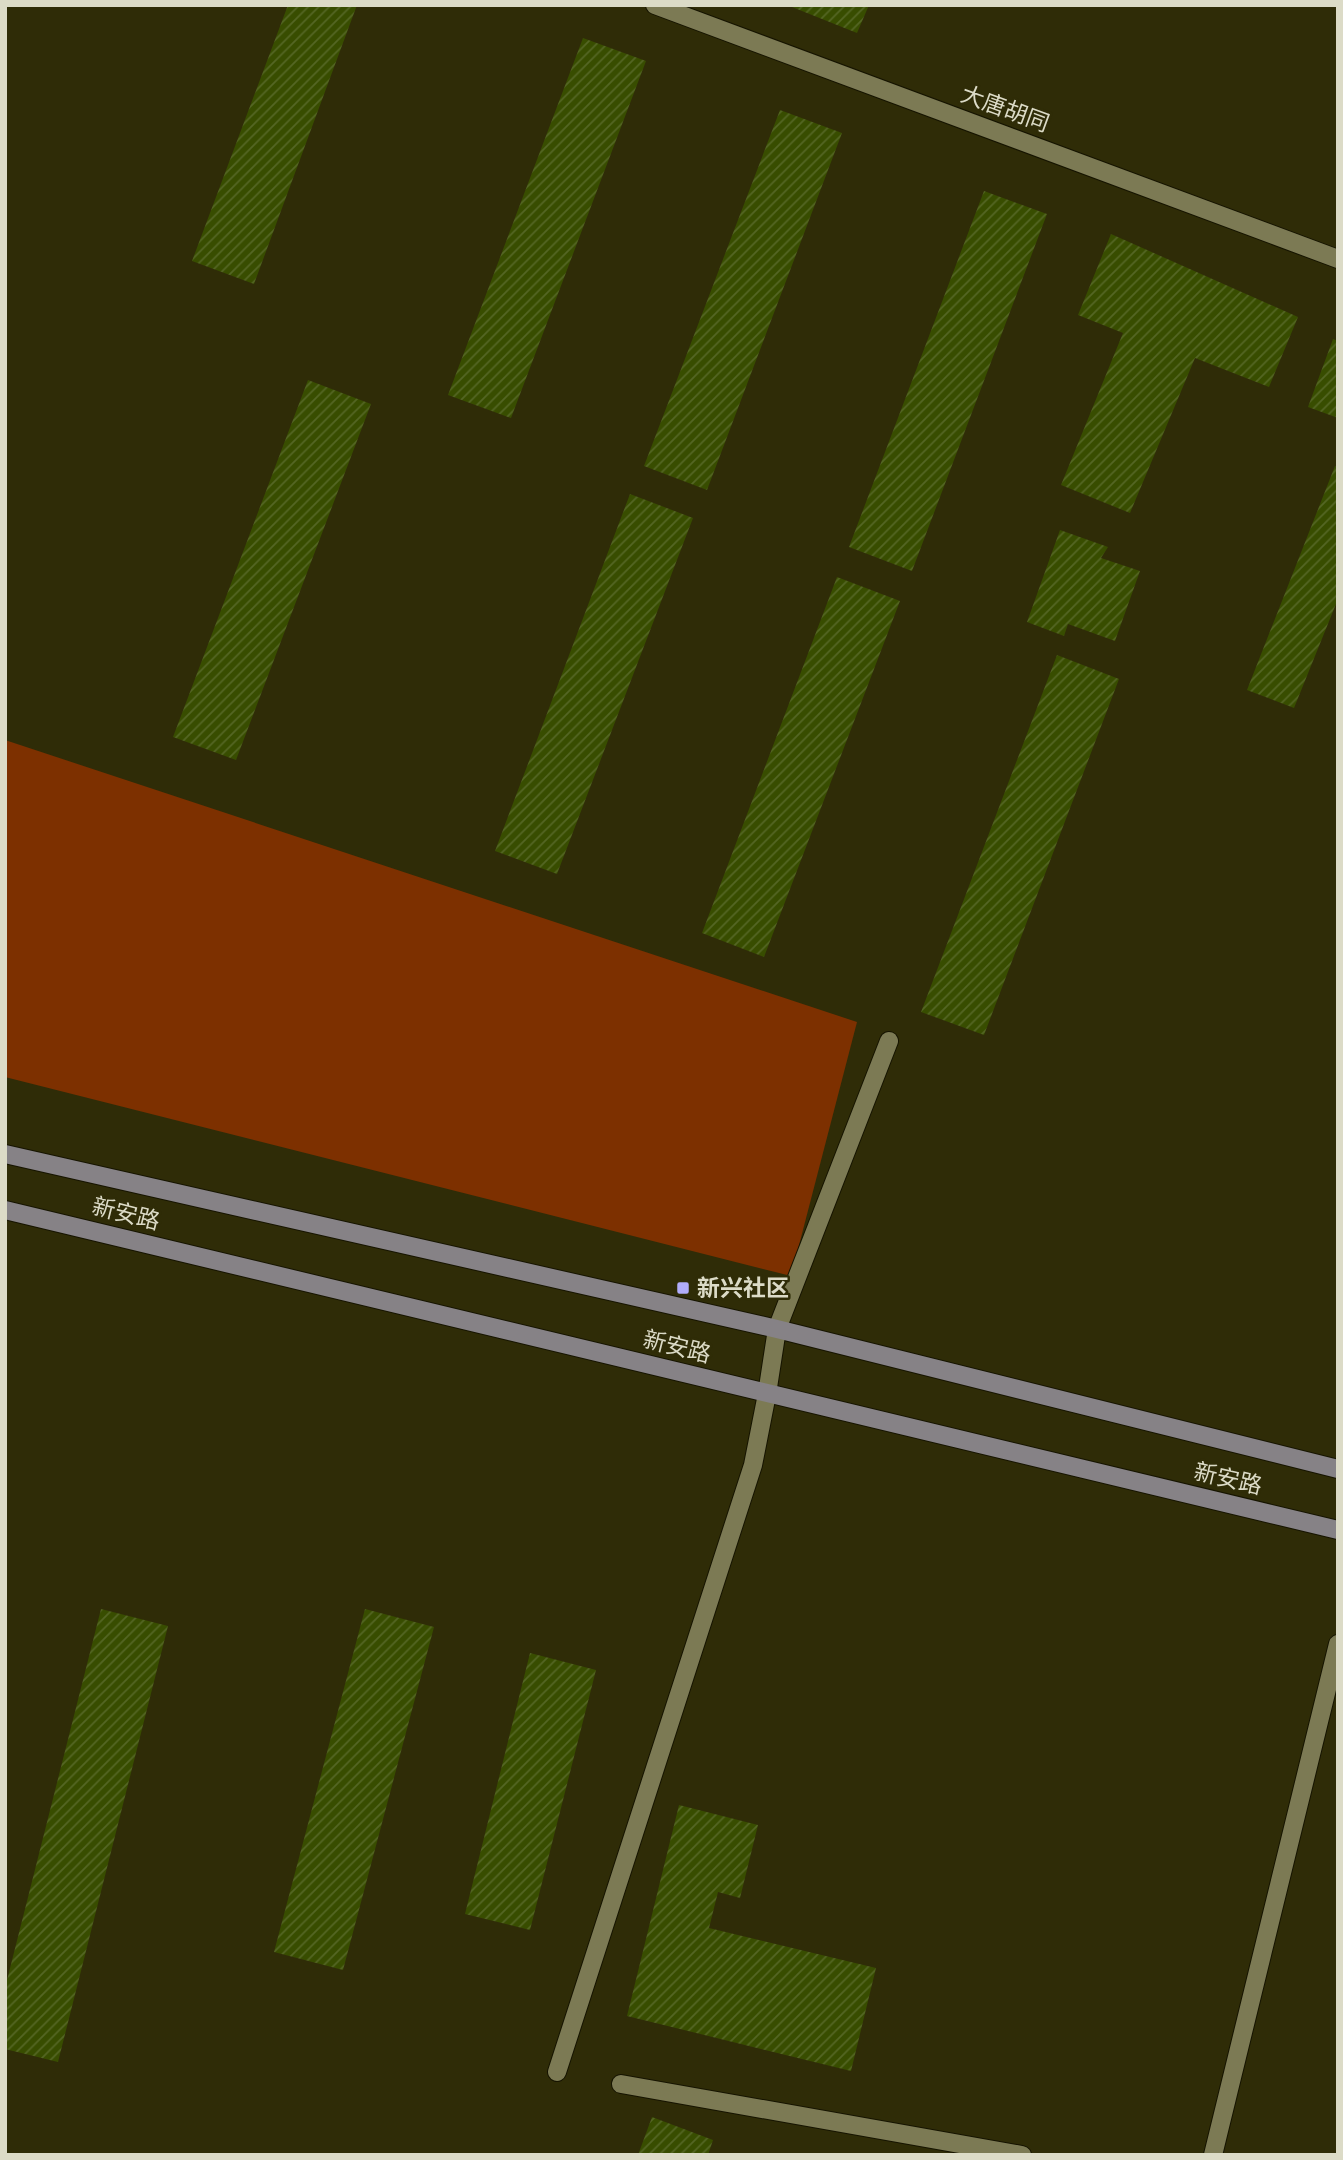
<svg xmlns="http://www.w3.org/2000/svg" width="1343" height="2160" viewBox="0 0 1343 2160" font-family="'Nunito Sans','Noto Sans SC',sans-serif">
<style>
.park{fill:#7d3000}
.building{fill:url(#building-hatch)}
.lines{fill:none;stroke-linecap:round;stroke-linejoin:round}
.service-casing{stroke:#161400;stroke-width:20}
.tertiary-casing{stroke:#161400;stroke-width:20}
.secondary-casing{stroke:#161400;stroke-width:20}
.service{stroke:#7c7a54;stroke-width:18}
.tertiary{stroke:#7c7a54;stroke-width:18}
.secondary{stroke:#868286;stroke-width:18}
.poi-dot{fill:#b1adfa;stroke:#2f2c07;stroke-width:2.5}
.labels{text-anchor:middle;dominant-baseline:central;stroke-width:5;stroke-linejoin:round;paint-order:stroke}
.street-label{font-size:23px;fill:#dcdbc7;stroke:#2f2c07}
.poi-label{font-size:23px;font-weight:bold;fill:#dcdbc7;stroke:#2f2c07;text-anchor:start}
</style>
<defs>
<pattern id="building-hatch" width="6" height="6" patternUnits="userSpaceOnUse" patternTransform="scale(1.75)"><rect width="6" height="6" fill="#384d00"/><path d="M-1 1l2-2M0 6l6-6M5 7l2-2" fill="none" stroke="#546624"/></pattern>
</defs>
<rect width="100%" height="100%" fill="#2f2c07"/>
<path class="park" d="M5,740L857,1022L791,1276L5,1077Z"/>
<path class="building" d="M288,5H357L254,284L192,261Z
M787,5H869L857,33Z
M583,38L646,61L511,418L448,395Z
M780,110L842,133L707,490L644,466Z
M984,191L1047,214L912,571L849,547Z
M1111,234L1298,317L1269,387L1195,358L1130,513L1061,485L1123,333L1078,315Z
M1333,339L1338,341V418L1308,407Z
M308,380L371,404L236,760L173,737Z
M1335,466L1338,467V599L1294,708L1247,690Z
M630,494L693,518L557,874L495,851Z
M1060,530L1108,547L1101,558L1140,571L1115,641L1068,624L1064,636L1027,622Z
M837,577L900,601L764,957L702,933Z
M1057,655L1119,679L984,1035L921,1012Z
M101,1609L168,1626L58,2062L5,2049V1988Z
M365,1609L434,1627L343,1970L274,1952Z
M530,1653L596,1670L530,1930L465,1914Z
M679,1805L758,1825L740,1898L718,1892L709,1928L876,1968L851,2071L627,2016Z
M652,2117L713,2140L708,2155H638Z"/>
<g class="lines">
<defs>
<path id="service" d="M557,2072L753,1465L767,1394L777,1329L889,1041
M621,2084L1022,2155
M1213,2155L1338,1644"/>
<path id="tertiary" d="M655,5L1338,259"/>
<path id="secondary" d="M5,1154L777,1329L1338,1469
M5,1210L1338,1530"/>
</defs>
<use href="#service" class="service-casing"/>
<use href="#tertiary" class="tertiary-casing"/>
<use href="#secondary" class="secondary-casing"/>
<use href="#service" class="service"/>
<use href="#tertiary" class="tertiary"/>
<use href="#secondary" class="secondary"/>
</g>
<rect class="poi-dot" x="676" y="1281" width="14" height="14" rx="3.5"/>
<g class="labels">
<g class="street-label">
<text transform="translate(1005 109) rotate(20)">大唐胡同</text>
<text transform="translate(126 1214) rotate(14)">新安路</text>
<text transform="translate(677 1347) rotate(14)">新安路</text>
<text transform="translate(1228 1479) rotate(13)">新安路</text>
</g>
<g class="poi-label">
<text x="697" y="1288">新兴社区</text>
</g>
</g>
<rect width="1343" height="2160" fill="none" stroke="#dcdbc7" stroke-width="14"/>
</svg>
